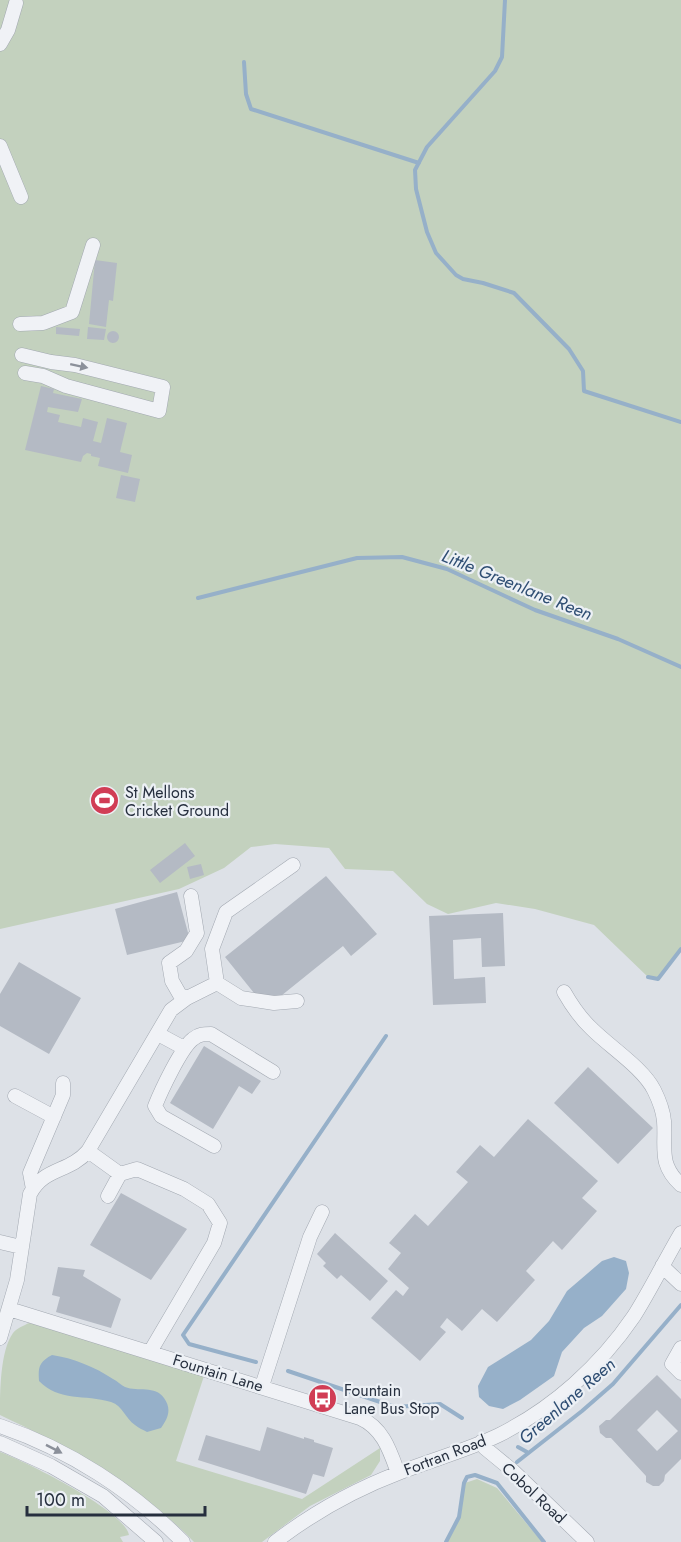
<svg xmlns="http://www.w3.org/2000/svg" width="681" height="1542" viewBox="0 0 681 1542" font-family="Jost,sans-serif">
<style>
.green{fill:#c3d1be}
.water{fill:#96b0c9}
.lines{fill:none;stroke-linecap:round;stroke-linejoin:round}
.stream{stroke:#96b0c9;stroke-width:4}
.building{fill:#b4bac4;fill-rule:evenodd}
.minor-casing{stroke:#a2a8b1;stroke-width:15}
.minor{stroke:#f0f2f6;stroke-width:14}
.oneway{fill:#8b909a}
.labels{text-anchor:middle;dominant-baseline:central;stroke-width:4.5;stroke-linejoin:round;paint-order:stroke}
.poi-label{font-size:16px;fill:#262f3e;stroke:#ecf0f5;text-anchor:start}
.street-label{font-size:16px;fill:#262f3e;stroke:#ecf0f5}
.water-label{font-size:18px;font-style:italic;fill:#2f4e73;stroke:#ecf0f5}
</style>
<rect width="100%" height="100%" fill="#dde1e7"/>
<path class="green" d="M0,0H681V949L658,979L648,977L594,925L535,909L496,903L448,914L427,904L393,871L345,869L329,848L275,844L251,847L224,868L179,889L0,929Z
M29,1323L47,1327L204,1376L176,1461L302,1499L380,1448V1461L371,1475L310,1506L262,1542H194C140,1486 70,1448 0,1415C0,1393 0,1351 13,1333C17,1328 23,1326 29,1323Z
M0,1452C25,1461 125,1511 129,1535L120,1537L123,1542H0Z
M477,1479L497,1488L542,1542H446L459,1517L465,1483Z"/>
<path class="water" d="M614,1257L626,1261L629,1273L626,1289L602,1316L584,1328L562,1352L554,1376L520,1400L503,1409L489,1406L479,1397L478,1386L488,1367L531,1340L549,1321L567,1291L602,1261Z
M52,1355C73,1358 95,1367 113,1379C117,1381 121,1385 125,1387C138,1392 155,1385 164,1398C172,1409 168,1418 161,1428L147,1432C144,1430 138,1428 135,1425C125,1418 123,1406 111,1402C85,1394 59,1402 39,1381C38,1367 39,1362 52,1355Z"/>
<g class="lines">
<path class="stream" d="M505,0L502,57L495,71L427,147L415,170L416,189L427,232L436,253L456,275L463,279L483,283L514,293L569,349L583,371L584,391L681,422
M244,62L246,94L251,109L419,163
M198,598L357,558L402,557L447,569L535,610L618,639L681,667
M648,977L658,979L681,949
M256,1362L189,1344L183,1335L386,1036
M288,1371L395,1407L440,1404L462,1418
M518,1447L527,1452
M517,1462L582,1411L613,1384L681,1305
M446,1542L459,1517L464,1483L467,1477L475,1475L497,1483L544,1542"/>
</g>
<path class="building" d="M95,260L117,263L113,301L109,300L106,327L89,324Z
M56,327L80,329L79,336L56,334Z
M88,327L106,329L104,340L87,339Z
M107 337a6 6 0 1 1 12 0a6 6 0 1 1-12 0Z
M41,386L54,389L53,393L82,399L78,412L48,407L47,412L60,415L58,422L81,427L83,418L98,422L93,441L101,443L107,418L127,423L120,452L132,455L128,473L98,466L100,458L91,456V454L87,453L83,456L81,462L25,450Z
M121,475L140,479L135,502L116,498Z
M185,843L195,856L160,883L150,870Z
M201,864L204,875L190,879L187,867Z
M326,876L377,934L351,956L343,946L266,1008L225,957Z
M177,892L190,940L127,955L115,909Z
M503,913L505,966L482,967L481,938L453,940L454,979L485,977L486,1003L433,1005L429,916Z
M19,962L81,998L49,1054L0,1026V994Z
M204,1046L261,1081L252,1094L239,1086L213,1129L170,1103Z
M588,1067L653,1128L618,1164L554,1103Z
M528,1119L598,1181L582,1198L597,1211L562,1250L553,1241L526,1271L535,1280L497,1322L482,1309L462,1331L447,1318L440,1327L446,1332L420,1361L371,1318L396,1290L403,1296L409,1288L388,1269L401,1253L389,1243L415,1214L428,1226L468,1182L456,1172L480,1145L494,1157Z
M121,1193L187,1229L151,1280L90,1245Z
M335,1233L388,1281L370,1301L341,1275L337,1279L323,1266L326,1263L317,1254Z
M58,1267L85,1270L83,1276L121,1299L111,1328L56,1312L60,1297L52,1295Z
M657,1375L681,1399V1459L665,1475L664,1481L659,1486H653L646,1482V1476L611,1438H606L600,1433L599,1426L606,1420H610ZM657,1410L678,1431L657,1451L637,1430Z
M267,1427L304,1439V1437L314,1440V1442L333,1448L324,1477L313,1474L306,1494L198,1460L206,1435L260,1451Z"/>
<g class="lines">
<defs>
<path id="minor" d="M0,44L8,30L16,3
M0,146L21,197
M20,324L43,323L72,312L93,245
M22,355L51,362L75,365L163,387L159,411L66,386L43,376L25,373
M293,865L226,912L212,949L217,983L241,998L274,1003L297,1001
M564,992C572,1006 580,1018 592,1029C610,1047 643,1068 654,1090C659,1100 663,1110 664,1121C666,1148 658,1164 681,1185
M187,998L180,995L172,981L169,963L186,951L197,933L191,896
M158,1034L184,1048
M15,1096L54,1117
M214,1146L161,1116L155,1106C161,1091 181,1048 193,1039C199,1034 204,1034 211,1034L273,1072
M88,1151L120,1174L108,1196
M120,1174L137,1169L184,1189L208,1204L220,1223L214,1243L150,1352
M33,1189L30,1173L63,1095V1083
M0,1242L21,1247
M662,1266L681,1284
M9,1309L360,1418C383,1428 390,1451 398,1473
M0,1338L17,1280L30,1194C44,1167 69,1173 88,1151L171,1010L187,998L217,983
M681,1348L672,1364L681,1373
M262,1386L310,1237L322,1212
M0,1426C68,1449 133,1491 183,1542
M481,1442L485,1448L513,1471L587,1542
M0,1443L51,1466L103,1496L156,1542
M275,1542C314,1512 356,1489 401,1472C434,1459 468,1450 499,1435C553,1408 600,1366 634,1316C651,1289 665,1260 681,1233"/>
</defs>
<use href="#minor" class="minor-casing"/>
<use href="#minor" class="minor"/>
</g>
<defs><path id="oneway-solid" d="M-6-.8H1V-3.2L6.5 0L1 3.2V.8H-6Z" transform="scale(1.5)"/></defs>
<g class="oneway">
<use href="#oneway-solid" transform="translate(79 366) rotate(12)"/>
<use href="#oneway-solid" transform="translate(54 1449) rotate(27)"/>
</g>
<defs>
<symbol id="stadium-disc" viewBox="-11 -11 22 22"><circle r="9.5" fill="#d13d55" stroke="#ecf0f5"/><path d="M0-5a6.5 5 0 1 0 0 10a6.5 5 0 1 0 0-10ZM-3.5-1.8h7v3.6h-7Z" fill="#fff"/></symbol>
<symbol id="bus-disc" viewBox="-11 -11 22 22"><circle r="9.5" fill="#d13d55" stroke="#ecf0f5"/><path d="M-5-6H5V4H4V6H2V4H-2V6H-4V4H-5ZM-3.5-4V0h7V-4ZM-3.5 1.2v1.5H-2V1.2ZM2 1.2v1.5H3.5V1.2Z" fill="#fff"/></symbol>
</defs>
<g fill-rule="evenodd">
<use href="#stadium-disc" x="88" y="784" width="33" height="33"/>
<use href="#bus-disc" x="306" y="1382" width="33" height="33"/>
</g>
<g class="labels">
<g class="poi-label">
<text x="125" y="792">St Mellons<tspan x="125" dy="18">Cricket Ground</tspan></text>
<text x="344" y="1390">Fountain<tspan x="344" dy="18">Lane Bus Stop</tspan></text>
</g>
<g class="street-label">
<text transform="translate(218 1373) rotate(17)">Fountain Lane</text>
<text transform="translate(445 1455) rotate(-21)">Fortran Road</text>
<text transform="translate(534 1493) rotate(43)">Cobol Road</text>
</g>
<g class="water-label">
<text transform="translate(517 585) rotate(22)">Little Greenlane Reen</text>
<text transform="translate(567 1401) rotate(-41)">Greenlane Reen</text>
</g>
</g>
<path d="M27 1506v9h178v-9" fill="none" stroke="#262f3e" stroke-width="3"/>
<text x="36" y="1506" font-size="18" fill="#262f3e" stroke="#ecf0f5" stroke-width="4.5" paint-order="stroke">100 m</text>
</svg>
